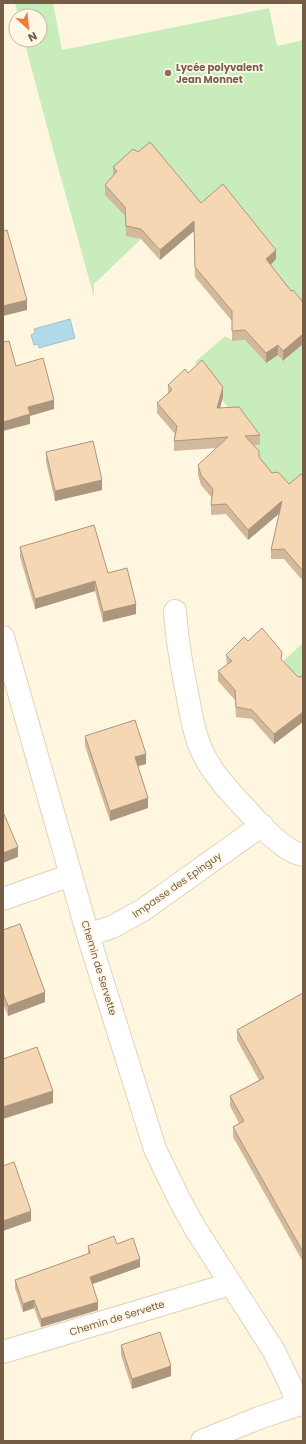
<svg xmlns="http://www.w3.org/2000/svg" width="306" height="1444" viewBox="0 0 306 1444" font-family="Poppins,sans-serif">
<style>
.green{fill:#c9ecbc}
.water{fill:#b2d9e8;stroke:#97c7da}
.lines{fill:none;stroke-linecap:round;stroke-linejoin:round}
.minor-casing{stroke:#e2d2ba;stroke-width:24}
.minor{stroke:#fff;stroke-width:22}
.wall{fill:#d3b99b}
.shaded-wall{fill:#ac967e}
.building{fill:#f5d7b4;stroke:#ac967e}
.education-dot{fill:#8d6e63;stroke:#fff8e6;stroke-width:1.5}
.labels{text-anchor:middle;dominant-baseline:central;stroke-width:3.5;stroke-linejoin:round;paint-order:stroke}
.education-label{font-size:10px;font-weight:bold;fill:#785e54;stroke:#fff8e6;text-anchor:start}
.street-label{font-size:10px;fill:#755d45;stroke:#fff8e6}
</style>
<rect width="100%" height="100%" fill="#fef6de"/>
<path class="green" d="M15,3H53L62,50L269,8L277,46L303,40V312L266,269L276,259L201,213L105,194L125,216L141,239L94,284V297L54,153L24,40H40V16H18Z
M225,336L232,340H245L266,363L278,355L284,361L303,344V486L289,494L272,482L237,417L222,400L223,397L195,362Z
M303,643V686L282,662Z"/>
<path class="water" d="M70,319L75,338L39,348L38,344L34,345L31,335L35,333L34,329Z"/>
<g class="lines">
<defs>
<path id="minor" d="M175,611C177,641 182,669 188,698C191,715 194,733 201,749C213,777 237,799 257,821C268,833 286,852 303,855
M3,637L88,935L155,1149L179,1199L195,1228L274,1351L290,1384L298,1405
M3,899L71,875
M88,935L112,927L143,910L262,825
M3,1352L230,1284
M202,1441L259,1418L303,1403"/>
</defs>
<use href="#minor" class="minor-casing"/>
<use href="#minor" class="minor"/>
</g>
<path class="wall" d="M113,167L201,203L276,259L271,265L291,291L283,361L278,355L266,363L245,340L232,341V321L195,277L194,231L160,260L141,239L126,236L125,216L105,195V185L113,176Z
M188,373L223,397L220,408L260,435V445H254L259,457L272,473L289,484L303,476V581L284,559H271V550L279,514L248,540L226,514L211,515V505L212,498L201,485L198,475V465L216,448L174,451V441L175,434L157,413V403L168,394V385Z
M46,452L102,490L55,501L46,462Z
M20,547L108,573L136,614L103,622L95,591L35,609L20,557Z
M248,641L282,660L298,677L303,676V722L274,744L252,719L236,717L235,700L218,681V671L227,665L226,655Z
M85,736L146,764L138,766L148,808L110,821L85,746Z
M3,930L45,1002L8,1016L3,1003Z
M303,993V1262L233,1137V1127L239,1123L230,1106V1096L259,1080L237,1040V1030Z
M117,1244L140,1267L92,1284L98,1310L41,1327L34,1308L23,1312L15,1288V1280L88,1254V1246Z
M121,1345L171,1376L132,1389L121,1355Z"/>
<path class="shaded-wall" d="M194,221V231L160,260V250Z
M276,250V259L266,269V259Z
M27,300V310L3,316V306Z
M303,326V344L283,361V351Z
M278,345V355L266,363V353Z
M223,387V397L217,418V408Z
M54,400V409L30,416V424L3,431V422L28,407Z
M102,480V490L55,501V491Z
M282,501V511L248,540V530Z
M95,581V591L35,609V599Z
M136,604V614L103,622V612Z
M303,712V722L274,744V734Z
M146,754V764L135,767V757Z
M148,798V808L110,821V811Z
M18,847V857L3,863V853Z
M45,992V1002L8,1016V1006Z
M53,1091V1103L3,1119V1107Z
M31,1211V1221L3,1231V1221Z
M140,1259V1267L90,1285V1277Z
M34,1300V1308L23,1312V1304Z
M98,1302V1310L41,1327V1319Z
M171,1366V1376L132,1389V1379Z"/>
<path class="building" d="M150,142L201,203L223,184L276,250L266,259L291,291L293,290L303,302V334L283,351L278,345L266,353L245,330L232,331V311L195,267L194,221L160,250L141,229L126,226L125,207L105,185L117,171L113,167L133,149L138,152Z
M7,230L27,300L3,306V231Z
M9,341L16,366L43,358L54,400L28,407L30,414L3,422V342Z
M202,360L223,387L217,408L239,407L260,435L245,436L259,451V457L272,473L278,472L289,484L301,474L303,476V571L284,549L271,550L282,501L248,530L226,504L211,505L213,489L201,475L198,465L228,437L174,441L177,426L157,403L172,390L168,385L185,369L188,373Z
M93,441L102,480L55,491L46,452Z
M94,525L108,573L127,568L136,604L103,612L95,581L35,599L20,547Z
M262,628L282,652L281,659L298,677L303,676V712L274,734L252,710L236,707L235,690L218,671L232,661L226,655L244,637L248,641Z
M135,720L146,754L135,757L148,798L110,811L85,736Z
M3,812L18,847L3,853Z
M20,924L45,992L8,1006L3,993V930Z
M303,993V1252L233,1127L244,1121L230,1096L264,1078L237,1030Z
M37,1047L53,1091L3,1107V1059Z
M14,1162L31,1211L3,1221V1166Z
M114,1236L117,1244L133,1238L140,1259L90,1277L98,1302L41,1319L34,1300L23,1304L15,1280L90,1253L88,1246Z
M160,1332L171,1366L132,1379L121,1345Z"/>
<circle class="education-dot" cx="168" cy="73" r="4"/>
<g class="labels">
<g class="education-label">
<text x="176" y="67">Lycée polyvalent<tspan x="176" dy="12">Jean Monnet</tspan></text>
</g>
<g class="street-label">
<text transform="translate(177 885) rotate(-35)">Impasse des Epinguy</text>
<text transform="translate(99 968) rotate(73)">Chemin de Servette</text>
<text transform="translate(117 1318) rotate(-17)">Chemin de Servette</text>
</g>
</g>
<rect width="306" height="1444" fill="none" stroke="#755d45" stroke-width="8"/>
<g transform="translate(28 28) rotate(153)"><circle r="19" fill="#fff8e6" stroke="#c8baa6"/>
<path d="M0-3L7 15L0 10L-7 15Z" fill="#f17b3a"/>
<text y="-6" font-size="11" font-weight="bold" text-anchor="middle" fill="#755d45">N</text>
</g>
</svg>
